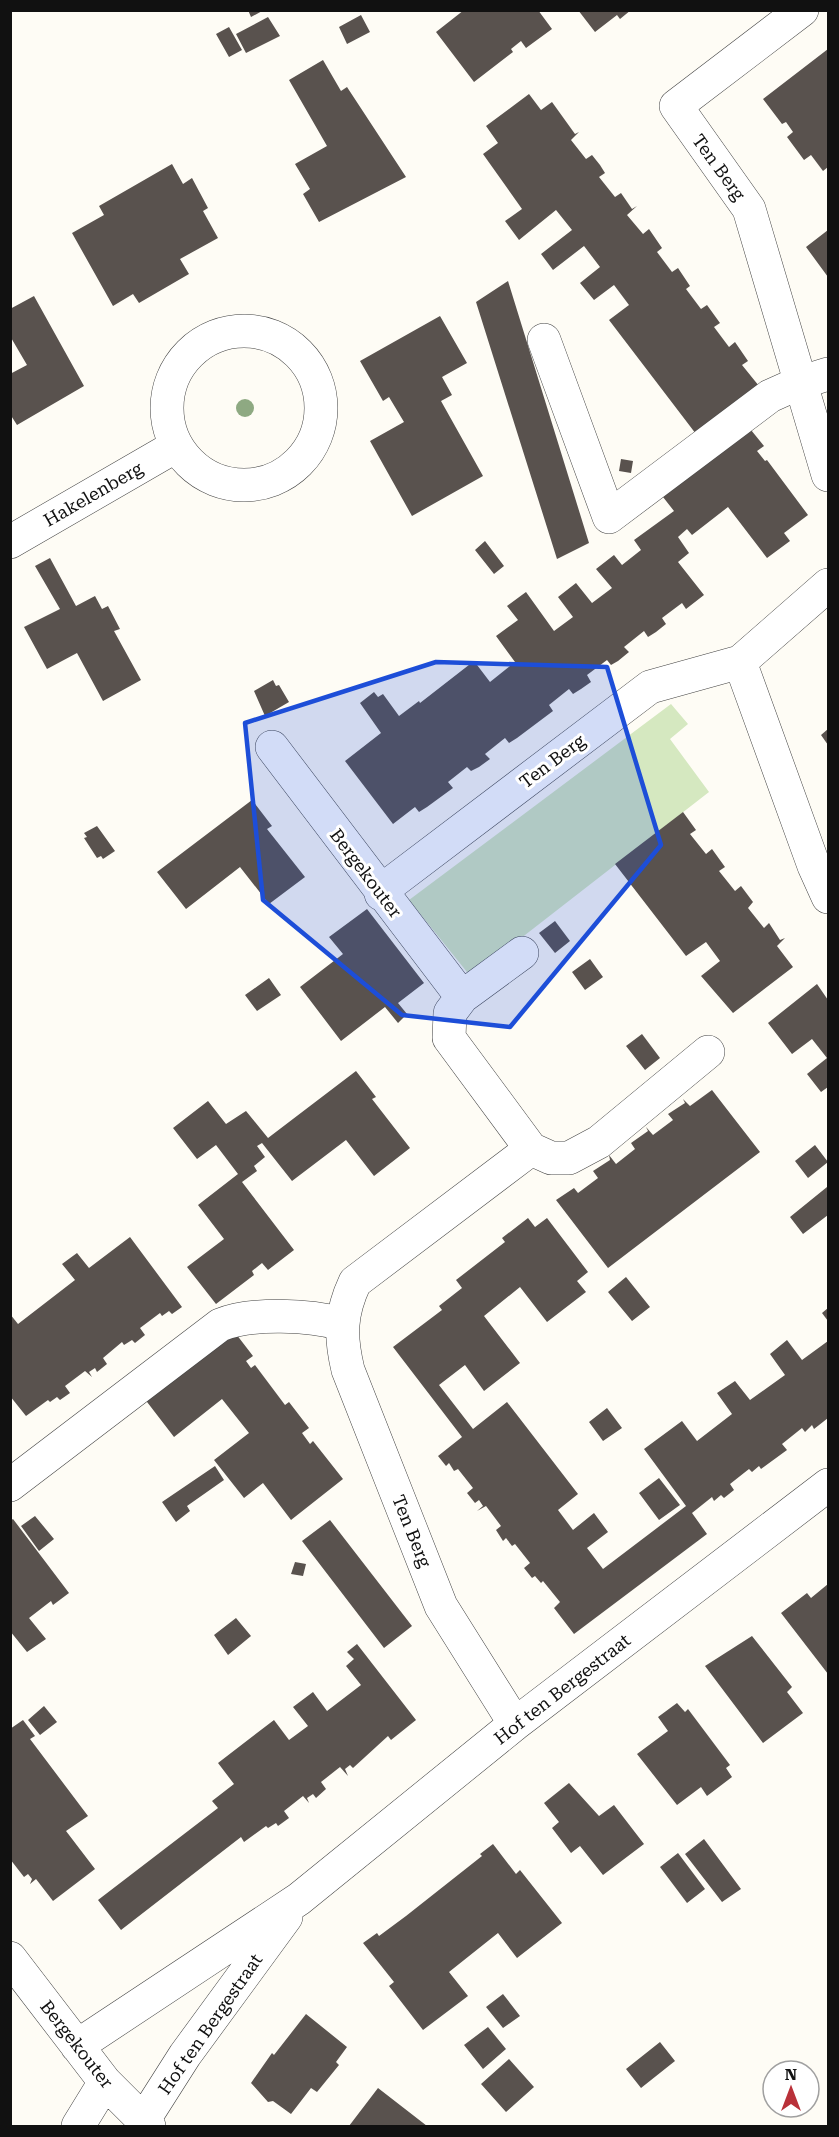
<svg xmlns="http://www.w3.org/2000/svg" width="839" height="2137" viewBox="0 0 839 2137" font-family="'Roboto Serif',serif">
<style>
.green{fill:#d5e8c0}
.building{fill:#59524e}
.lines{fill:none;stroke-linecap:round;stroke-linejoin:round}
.minor-casing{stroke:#444;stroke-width:34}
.minor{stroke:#fff;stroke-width:33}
.tree{fill:#8ea982}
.marked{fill:#1d4ed8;fill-opacity:0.2;stroke:#1d4ed8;stroke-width:4.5;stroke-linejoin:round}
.labels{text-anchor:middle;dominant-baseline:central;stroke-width:6;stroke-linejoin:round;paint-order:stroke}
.street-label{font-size:18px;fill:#111;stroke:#fff}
</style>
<rect width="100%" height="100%" fill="#fefcf5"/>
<path class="green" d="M671,704L688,724L670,739L709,792L471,977L409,900Z"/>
<path class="building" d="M248,10H264L251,17Z
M464,10H538L552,29L526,48L521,41L511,49L513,52L474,82L436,32Z
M578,10H631L620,19L617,15L595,32Z
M361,15L370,32L347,44L339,27Z
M268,17L280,36L246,53L236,34Z
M229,27L242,50L229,57L216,34Z
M828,49V167L823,171L811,155L804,160L787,137L793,132L786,122L782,124L763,99Z
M323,60L341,91L347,87L406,177L319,222L303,194L310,189L295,164L327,146L289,80Z
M529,94L541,110L552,102L575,134L579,132L571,140L586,159L592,155L600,165L605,173L599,177L615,197L621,193L632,209L637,206L627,215L643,234L649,229L662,248L657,252L672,272L678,268L690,286L686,289L701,309L707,305L720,323L714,327L729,347L735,342L748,361L742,365L759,386L696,434L609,320L629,305L614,285L594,300L580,283L600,267L584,246L553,270L541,254L572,230L556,210L519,240L505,221L522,209L483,154L498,143L486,126Z
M172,164L183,184L192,178L208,208L203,211L218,238L180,259L189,274L139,303L133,294L113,306L72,233L104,215L99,206Z
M828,230V277L806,247Z
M508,281L589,543L557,559L476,302Z
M34,296L84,386L17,425L10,414V374L27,365L10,336V309Z
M440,316L467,363L442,377L452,395L441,401L483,476L412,516L370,441L404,422L389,397L383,401L360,361Z
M751,430L764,446L757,451L765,461L767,460L808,515L784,533L790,541L767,558L728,507L692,535L687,529L678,537L689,553L678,562L704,595L686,609L682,603L662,618L666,624L656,632L648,637L644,631L624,647L629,652L618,661L611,665L607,660L587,675L591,682L581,689L573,694L569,689L549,705L553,711L517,738L509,743L505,738L485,754L490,759L479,767L471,771L467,767L448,782L453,788L427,807L419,812L415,807L393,824L345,761L381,733L360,703L374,692L378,697L383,694L399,716L419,701L420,703L474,661L490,682L515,662L496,636L518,620L507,606L526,592L554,631L573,617L558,597L576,583L592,603L612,588L596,569L614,555L622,565L641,550L634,540L674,511L663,497Z
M621,459L633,461L631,473L619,471Z
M485,541L504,566L494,574L475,550Z
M50,558L76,606L95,596L102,609L108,606L120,629L114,631L141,680L103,701L77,653L47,669L24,627L60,609L35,566Z
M273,680L276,686L279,685L289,702L265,716L254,691Z
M828,729V745L821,735Z
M252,800L272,826L267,829L305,877L269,904L240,867L186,909L157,872Z
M683,812L696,830L690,834L706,854L712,849L725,867L719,871L735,891L741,886L753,902L748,908L764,928L769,923L780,940L785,938L777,946L793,967L733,1013L701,976L720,961L706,942L686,956L615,864Z
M97,826L115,851L103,859L101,856L97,858L84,838L87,837L84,833Z
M367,909L424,983L398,1003L407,1014L398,1023L385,1007L341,1041L300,987L343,954L329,937Z
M555,921L570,941L555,953L539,933Z
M590,959L603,977L585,990L572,972Z
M269,978L281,995L257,1011L245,995Z
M817,984L828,1000V1087L821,1092L807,1074L827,1058L812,1039L792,1054L768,1023Z
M642,1034L660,1058L645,1070L626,1046Z
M356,1071L376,1097L372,1099L410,1148L374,1176L346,1140L292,1181L262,1143L257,1146L265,1157L254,1166L257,1171L242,1182L294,1250L268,1270L262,1263L252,1271L254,1275L216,1304L187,1267L224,1239L198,1205L238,1174L216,1145L197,1159L173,1128L208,1101L226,1124L246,1111L268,1138Z
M712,1090L760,1152L608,1268L556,1200L574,1188L578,1193L598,1178L593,1171L610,1160L609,1155L616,1164L635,1149L631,1143L648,1131L646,1127L653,1135L673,1120L668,1114L685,1103L683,1099L690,1106Z
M815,1145L828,1162L808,1178L795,1161Z
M827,1187L828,1215L803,1234L790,1217Z
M528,1218L535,1227L547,1218L588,1272L577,1281L586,1292L547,1322L520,1287L484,1316L520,1363L484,1391L465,1365L439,1385L473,1429L507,1402L578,1494L558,1510L573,1530L594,1513L608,1532L587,1548L603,1569L686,1506L644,1449L682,1421L697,1441L732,1414L717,1393L735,1381L750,1400L785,1375L770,1354L787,1340L802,1360L828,1341V1418L814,1429L812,1425L805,1432L802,1428L782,1444L787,1450L761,1469L759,1466L752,1472L749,1469L730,1484L734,1490L724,1498L721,1495L714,1501L712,1497L692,1513L707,1534L574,1634L554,1608L560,1602L543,1581L541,1583L535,1576L532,1578L524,1568L530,1563L515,1544L512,1546L506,1538L503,1541L496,1530L501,1526L486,1506L477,1511L483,1506L479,1500L475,1503L467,1493L473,1488L458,1469L454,1471L449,1463L446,1466L438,1456L462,1437L393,1347L442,1310L439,1306L462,1288L456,1280L505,1242L502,1238Z
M130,1237L182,1307L172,1314L169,1311L162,1316L160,1313L140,1328L145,1335L135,1343L132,1340L124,1345L122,1342L103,1358L107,1364L97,1372L95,1368L89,1372L92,1377L85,1371L65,1386L70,1393L60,1400L57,1397L50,1402L48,1400L26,1416L10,1396V1314L18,1324L75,1280L62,1264L77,1253L89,1268Z
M626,1277L650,1307L632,1321L608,1292Z
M828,1308V1321L822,1313Z
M233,1330L253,1356L246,1361L251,1368L255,1365L285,1405L289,1402L309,1428L302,1433L310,1444L313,1441L343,1479L291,1520L263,1483L244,1498L214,1460L249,1433L222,1399L174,1437L144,1398Z
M607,1408L622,1428L603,1441L589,1422Z
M215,1466L224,1480L187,1506L190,1511L176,1522L162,1502Z
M659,1478L680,1505L659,1520L639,1493Z
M35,1516L54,1539L39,1551L21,1526Z
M13,1519L69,1593L53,1605L51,1601L29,1618L46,1639L27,1652L10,1631V1521Z
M330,1520L412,1626L384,1648L302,1541Z
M295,1562L306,1564L303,1576L291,1574Z
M828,1584V1674L781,1613L807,1593L811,1598Z
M236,1618L251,1636L228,1655L214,1635Z
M752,1636L792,1687L787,1692L803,1713L763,1743L705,1666Z
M357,1644L416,1720L391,1740L388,1736L353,1768L350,1765L345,1769L348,1776L340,1767L321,1782L326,1789L316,1798L313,1794L307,1798L309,1803L303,1796L284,1811L289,1818L278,1826L276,1823L268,1828L266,1826L244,1842L241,1837L121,1930L98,1900L218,1808L212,1801L234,1784L218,1763L274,1720L289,1740L308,1726L293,1707L313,1692L327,1711L361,1685L346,1666L354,1659L347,1652Z
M677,1703L685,1712L688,1709L730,1765L726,1768L732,1777L707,1796L701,1787L677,1805L637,1754L668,1731L658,1717Z
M44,1706L57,1722L40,1735L28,1720Z
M23,1720L35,1736L30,1739L88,1816L66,1831L95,1869L53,1901L36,1879L30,1884L32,1879L28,1874L24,1877L10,1859V1729Z
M569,1783L599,1816L614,1805L644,1844L603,1875L580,1846L571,1853L552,1828L559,1822L544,1803Z
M704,1839L741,1889L722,1902L685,1854Z
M493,1844L516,1874L520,1870L562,1923L517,1958L498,1933L449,1972L468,1996L423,2030L389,1986L394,1982L363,1943L377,1933L379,1936L406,1916L482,1856L480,1854Z
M678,1853L705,1889L687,1903L660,1867Z
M503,1994L520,2016L503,2028L486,2007Z
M306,2014L347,2047L336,2062L339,2065L317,2092L311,2088L291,2114L273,2101L268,2102L251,2083L272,2053L274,2055Z
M488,2027L506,2049L483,2069L464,2045Z
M660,2042L675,2061L641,2088L626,2069Z
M509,2059L534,2087L506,2112L481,2084Z
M378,2088L427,2126H349Z"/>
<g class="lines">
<defs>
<path id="minor" d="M802,10L676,106L749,209L828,475
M167 408a77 77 0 1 1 154 0a77 77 0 1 1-154 0Z
M544,340L609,517L770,396L799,383L828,374
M10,542L176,446
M740,662L814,866L828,897
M272,747L462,997
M381,894L394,881L650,687L740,662L828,585
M531,1149L551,1158H569L599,1142L708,1052
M10,1485L220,1325C252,1312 310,1315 342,1324
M515,1724L441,1606L348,1370C340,1337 340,1314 355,1282L531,1149L449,1038L450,1013L462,997L522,953
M10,1958L105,2082L149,2126
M77,2046L299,1899L515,1724L828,1485
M143,2121L185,2055L286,1917
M78,2126L105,2082"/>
</defs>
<use href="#minor" class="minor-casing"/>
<use href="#minor" class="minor"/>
</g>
<circle class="tree" cx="245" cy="408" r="9"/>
<path class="marked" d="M436,662L607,667L661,845L510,1027L402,1015L263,900L245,723Z"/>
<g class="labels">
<g class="street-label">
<text transform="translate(719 167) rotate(54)">Ten Berg</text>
<text transform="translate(93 494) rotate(-30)">Hakelenberg</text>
<text transform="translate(552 761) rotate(-37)">Ten Berg</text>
<text transform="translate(366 873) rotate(53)">Bergekouter</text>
<text transform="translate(412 1531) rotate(68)">Ten Berg</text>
<text transform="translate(562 1689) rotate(-38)">Hof ten Bergestraat</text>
<text transform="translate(210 2024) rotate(-55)">Hof ten Bergestraat</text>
<text transform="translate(77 2044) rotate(52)">Bergekouter</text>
</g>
</g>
<rect width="839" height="2137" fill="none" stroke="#111111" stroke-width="24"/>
<g transform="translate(791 2089)"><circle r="28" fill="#ffffff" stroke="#a0a0a0" stroke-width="1.5"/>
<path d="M0-4.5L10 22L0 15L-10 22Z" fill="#b93139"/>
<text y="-9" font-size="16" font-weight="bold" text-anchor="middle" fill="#111111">N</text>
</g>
</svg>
